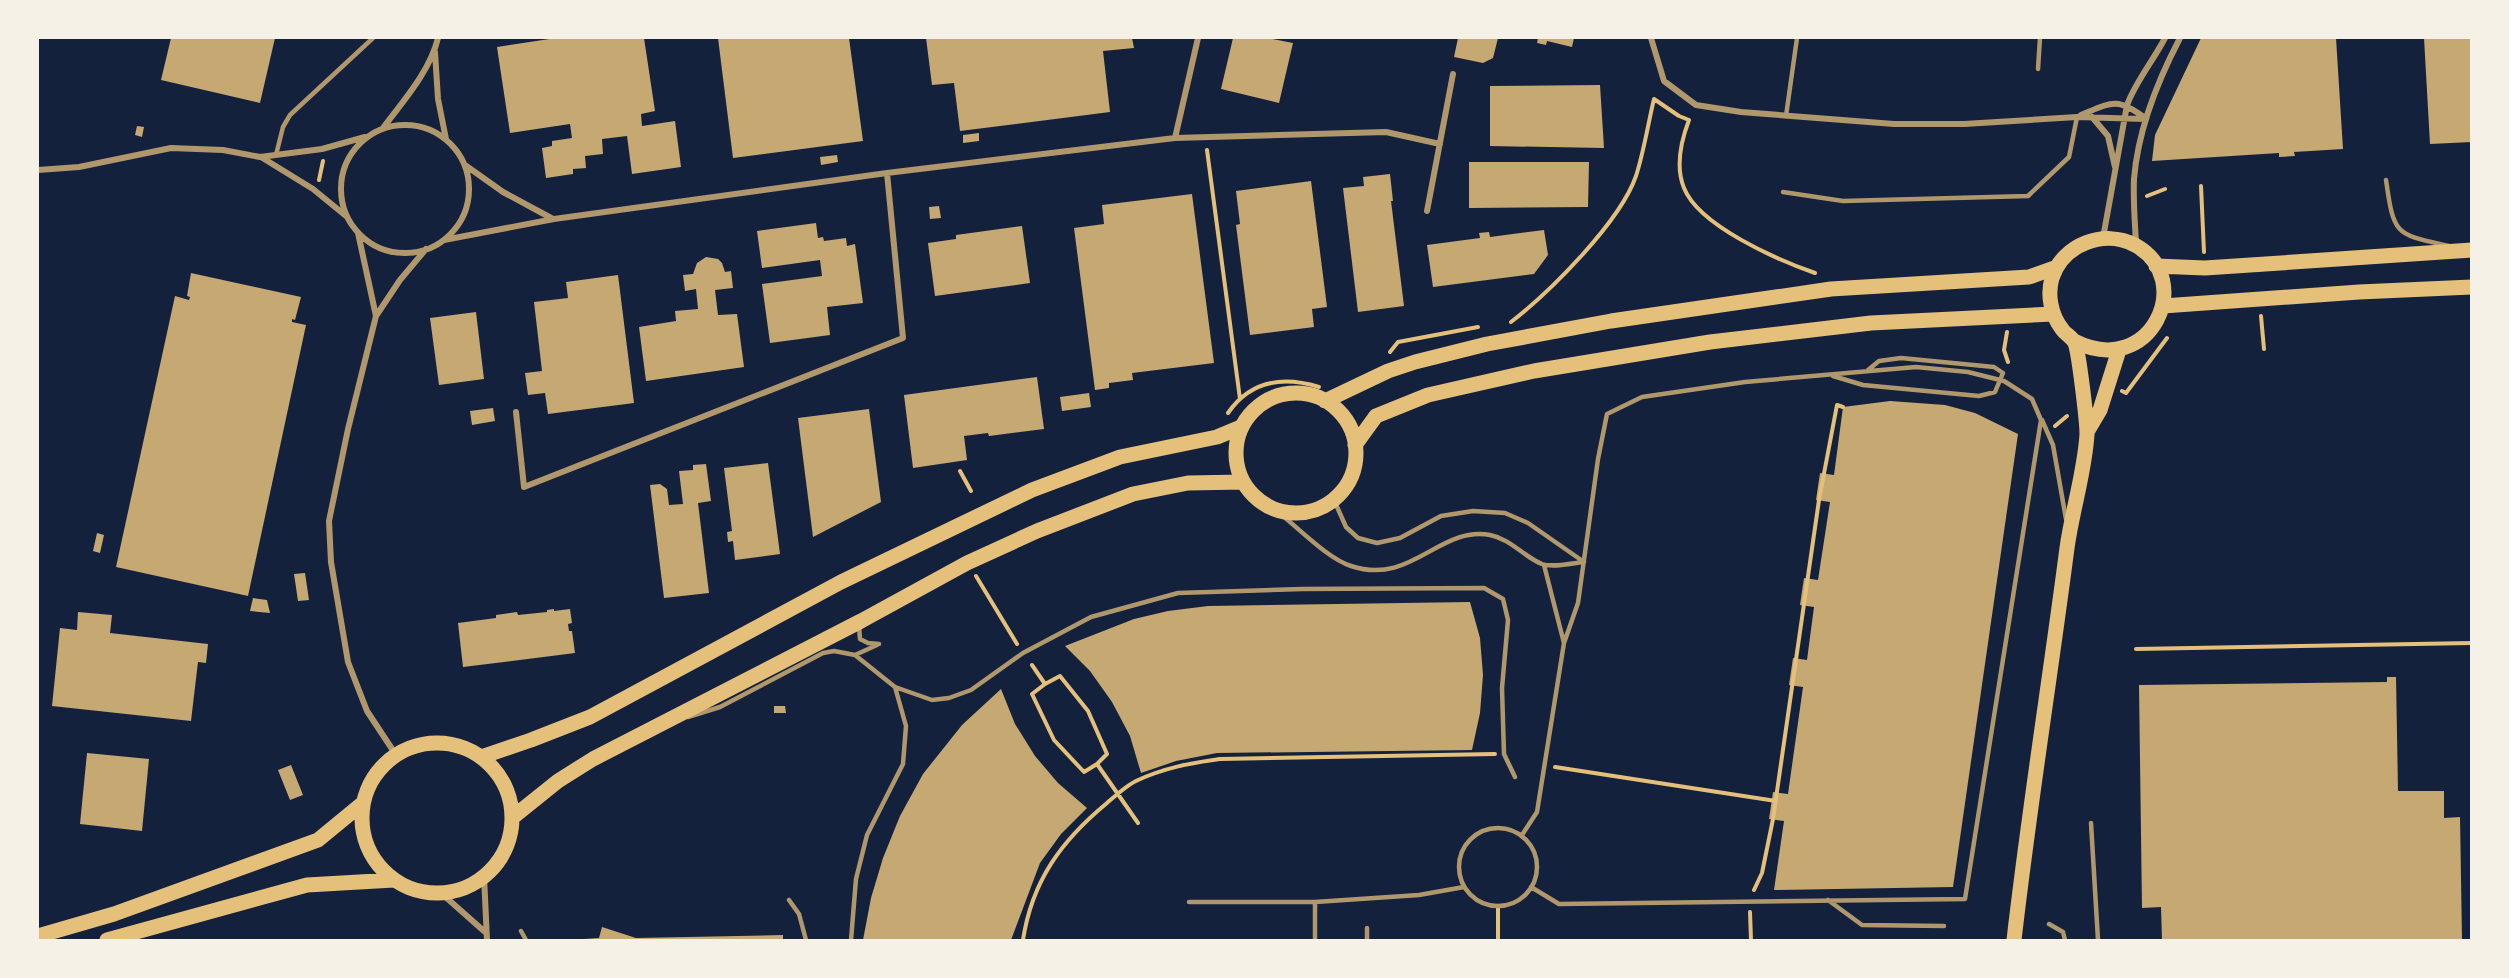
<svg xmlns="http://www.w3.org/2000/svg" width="2509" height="978" viewBox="0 0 2509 978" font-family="'Playfair Display',serif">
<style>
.building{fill:#c6a872}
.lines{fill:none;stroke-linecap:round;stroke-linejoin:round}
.path{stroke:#e5c07b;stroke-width:4}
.service{stroke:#b1986c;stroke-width:4.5}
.minor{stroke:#b1986c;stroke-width:6}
.primary{stroke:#e5c07b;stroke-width:15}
</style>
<rect width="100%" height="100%" fill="#14213d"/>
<path class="building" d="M171,38H275L260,103L161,80Z
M556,38H644L655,111L641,114L642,126L675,121L681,167L632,174L627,136L602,139L603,154L585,156L586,168L573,169V174L546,178L542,148L552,146V141L572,138L570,124L510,133L497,47Z
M718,38H849L863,141L733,158Z
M926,38H1132L1134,48L1103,51L1110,112L960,131L954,83L932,85Z
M1233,38H1268L1293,43L1279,103L1221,89Z
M1458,38H1498L1493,58L1483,63L1454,57Z
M1538,38H1574L1572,47L1547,41L1546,45L1537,43Z
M2201,38H2336L2343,149L2294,152L2295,156L2279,157V153L2152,161L2155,135Z
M2424,38H2472V142L2430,144Z
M1600,85L1604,148L1490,146V86Z
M137,126L144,127L142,137L135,135Z
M979,133V141L963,143V135Z
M837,155L838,162L821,165L820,157Z
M1469,162H1589L1588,207L1469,208Z
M1390,174L1393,201H1391L1404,306L1358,312L1343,188L1364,186L1363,177Z
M1311,181L1327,307L1312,309L1314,327L1250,335L1236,225L1240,224L1236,191Z
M1192,194L1214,363L1132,373L1133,380L1109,383V388L1095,390L1074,228L1104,224L1102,205Z
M939,206L941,218L930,219L929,207Z
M816,223L818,238L823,237L824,241L846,238L847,246L855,244L863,303L827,307L830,335L770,343L762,284L822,276L820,260L762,268L757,231Z
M1022,226L1030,283L935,296L928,243L956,239V235Z
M1544,230L1548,255L1534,274L1433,287L1427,245L1480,238L1479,233L1489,232L1490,237Z
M706,257L718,259L722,263L725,272L731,271L733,288L715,290L718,315L737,314L744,367L646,381L639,327L676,321L675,311L698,309L696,289L685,291L683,275L693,274L697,263Z
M191,273L301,297L295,320L292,319V322L306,325L248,596L116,567L175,296L189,300L190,297L187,296Z
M618,275L634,403L548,414L545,393L528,395L525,373L542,371L534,302L568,298L566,282Z
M476,312L484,379L439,385L430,318Z
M1037,377L1044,429L989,436L988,433L964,436L967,460L913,468L904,395Z
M1089,393L1091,407L1062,411L1060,397Z
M1890,401L1945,405L1975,413L2018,434L1953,887L1774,890L1784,821L1769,819L1773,792L1788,794L1803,687L1789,685L1793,658L1807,660L1814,607L1800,605L1804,578L1818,580L1830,502L1816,500L1820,473L1834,475L1843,407Z
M493,408L495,421L472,425L470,411Z
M869,409L881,502L813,537L798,418Z
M768,463L780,554L735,560L733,541L728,542L727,532L732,531L724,468Z
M706,464L711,501L698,503L709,593L664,598L650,485L660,484L667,489L669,505L683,504L679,471L693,470V465Z
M97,533L104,535L100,553L93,551Z
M305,573L309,600L298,601L294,574Z
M253,598L267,600L270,613L250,611Z
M1470,602L1480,638L1483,675L1480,713L1472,750L1217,753L1176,761L1141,773L1130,736L1112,702L1090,671L1065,646L1134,619L1168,611L1208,606Z
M554,609V611L570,609L572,623L568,624L569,631H572L575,653L463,667L458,623L496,618V615L517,612L518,615L547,612V610Z
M78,612L112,615L110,633L208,644L206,663L198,662L191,721L52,706L60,628L77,630Z
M2387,677H2396L2398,791H2444V818L2460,817L2462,940H2162L2161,907L2142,908L2139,685L2387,682Z
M1001,689L1015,724L1035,756L1058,783L1087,808L1061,834L1040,863L1011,940H863L871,898L883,858L900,816L923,774L962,725Z
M774,706H785L786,713H774Z
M87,753L149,759L142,831L80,824Z
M291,765L303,795L290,800L278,770Z
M602,927L636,938L783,935V940H584V939L599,938Z"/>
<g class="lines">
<path class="path" d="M1689,120C1681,141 1675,166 1684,188C1699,226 1778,260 1815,273
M1207,150L1240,399
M319,180L323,161
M2201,186L2204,252
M2147,196L2165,189
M2261,316L2264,349
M1511,322C1550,292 1620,222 1636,176C1644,151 1648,124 1654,99L1679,116L1689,120
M2007,332L2004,350L2008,362
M1390,352L1398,342L1478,327
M2122,391L2126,393L2167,338
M1228,413C1250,381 1283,376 1319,387
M2055,426L2067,416
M960,471L971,491
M976,576L1017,644
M2136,649L2472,643
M1032,665L1045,684L1032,694L1054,740L1084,772L1097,764L1138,823
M1045,684L1060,676L1088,711L1107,754L1097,764
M1555,767L1776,801
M1754,890L1762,873L1773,819L1819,500L1837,405L1843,407
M1498,906V940
M1750,912L1751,940
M1023,940C1032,881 1061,841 1107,803C1116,795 1126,786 1136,781C1163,768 1191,763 1220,759L1495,754"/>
<path class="service" d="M2038,69L2040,38
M1786,116L1797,38
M276,155L283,127L290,115L373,38
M2386,180C2394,236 2395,234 2449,246
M1783,192L1843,201L2028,196L2069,157L2077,117
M1833,376L1863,385L1979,396L1995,392L2003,373L1994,367L1901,358L1879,361L1868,370
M2042,420L2053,445L2066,519
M1334,500L1346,527L1358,538L1377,543L1400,538L1441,516L1473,511L1505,513L1528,523L1584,562
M1274,509C1296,525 1326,558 1351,566C1412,586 1438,526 1490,535C1511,539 1524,557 1542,564C1553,568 1572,563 1584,562
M1544,565L1564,643
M859,626L860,639L868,643L879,644
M855,655L877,645
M895,687L932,700L949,698L971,690L1023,653L1091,617L1178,593L1302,589L1484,588L1503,599L1508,620L1502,688L1504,754L1515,777
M688,717L720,707L823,653L834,651L855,655L895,687L906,726L903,764L867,835L856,879L851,940
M2091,823L2098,940
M1459 867a39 39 0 1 1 78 0a39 39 0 1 1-78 0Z
M1522,835L1537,812L1564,643L1578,603L1598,459L1607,414L1642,397L1745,382L1916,367L1968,372L2004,381L2032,399L2041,420L1965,899L1559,904L1531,887
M789,900L799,914L806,940
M1828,900L1862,925L1944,926
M1189,902H1315L1419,895L1464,887
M1315,902V940
M2049,924L2063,932L2065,940
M1367,928V940
M521,931L526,940"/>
<path class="minor" d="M1651,38L1664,81L1696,105L1741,112L1894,124H1964L2077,117L2145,119
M435,52L438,99L446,139
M2081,115C2112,102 2117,97 2145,118
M2092,117L2108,136L2115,167
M341 189a64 64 0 1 1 128 0a64 64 0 1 1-128 0Z
M383,128C404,100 430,71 438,38
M1175,138L1198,38
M261,157L313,189L346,216
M465,165L503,192L553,219
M38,170L79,167L171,148L223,150L260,157L322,149L365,137
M1427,211L1453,74
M358,233L376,316
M2103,238L2127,105C2136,81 2153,61 2165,38
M444,240L554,219L887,173L1175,138L1386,132L1440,144
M2136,244C2135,223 2133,201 2134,179C2138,129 2157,82 2180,38
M516,412L524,487L903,338L887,173
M396,755L367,711L348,662L331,562L329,521L348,429L376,316L400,280L426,249
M484,876L487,940
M441,893L485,932"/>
<path class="primary" d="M2156,266L2205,268L2472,250
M2163,306L2359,292L2472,287
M1236 453a60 60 0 1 1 120 0a60 60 0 1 1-120 0Z
M1325,401L1388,371L1415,362L1487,344L1611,321L1831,289L2029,277L2057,267
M2087,432L2100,410L2119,350
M1355,445L1376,416L1428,395L1534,371L1710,342L1871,323L2053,314
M362 818a75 75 0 1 1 150 0a75 75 0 1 1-150 0Z
M481,757L531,740L590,717L841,582L1032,490L1120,457L1217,437L1241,427
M512,818L558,781L593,759L861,621L967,563L1037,531L1133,494L1188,483L1243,482
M38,936L114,914L318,840L363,803
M107,940L307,885L394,880
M2014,940C2029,809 2050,679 2067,548C2072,511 2085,471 2087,434C2087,422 2079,353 2075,343C2072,337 2065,334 2062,329C2051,315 2047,295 2052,278C2063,244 2104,229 2135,245C2197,279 2151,380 2074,341"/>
</g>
<rect width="2509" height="978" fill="none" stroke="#f6f1e7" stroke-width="78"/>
</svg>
